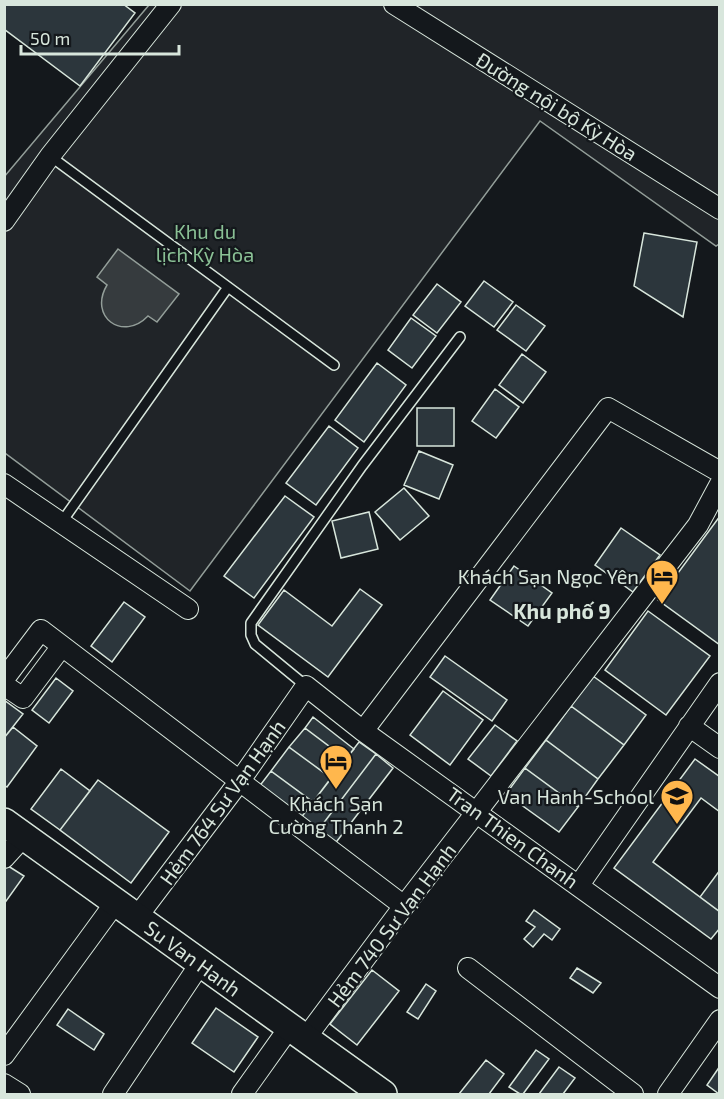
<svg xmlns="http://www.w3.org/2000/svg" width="724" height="1099" viewBox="0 0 724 1099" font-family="'Exo 2',sans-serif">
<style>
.green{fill:#202428;stroke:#939e99;stroke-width:1.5}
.water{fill:#363b3e;stroke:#939e99;stroke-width:1.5}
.building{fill:#2c363c;stroke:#d8e6dc;stroke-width:1.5}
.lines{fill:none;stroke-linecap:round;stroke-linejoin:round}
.lane-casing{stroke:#d8e6dc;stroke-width:12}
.street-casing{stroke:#d8e6dc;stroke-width:22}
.secondary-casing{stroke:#d8e6dc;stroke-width:30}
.lane{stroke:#14181c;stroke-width:9}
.street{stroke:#14181c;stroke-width:20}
.secondary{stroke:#14181c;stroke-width:27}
.labels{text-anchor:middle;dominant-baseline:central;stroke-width:4.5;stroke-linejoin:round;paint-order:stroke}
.street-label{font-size:20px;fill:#d8e6dc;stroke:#14181c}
.park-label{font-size:20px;fill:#8ac095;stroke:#14181c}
.poi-label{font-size:20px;fill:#d8e6dc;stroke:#14181c;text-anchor:end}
.neighbourhood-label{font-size:21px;font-weight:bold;fill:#d8e6dc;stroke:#14181c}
</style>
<rect width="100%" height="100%" fill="#14181c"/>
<path class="green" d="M149,5H719V244L716,246L540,121L190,591L5,453L4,177Z"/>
<path class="water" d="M118,249L179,294L157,322L148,316C123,342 88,317 107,285L97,277Z"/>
<path class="building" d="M4,4H123L135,13L80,86L4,29Z
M644,233L697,242L683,317L634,286Z
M484,281L513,302L494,327L465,306Z
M437,284L461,302L437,333L413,315Z
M516,305L545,326L526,351L497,330Z
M411,318L436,336L412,368L388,350Z
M522,354L546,372L523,403L499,385Z
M377,363L406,385L364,442L335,420Z
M495,389L519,407L496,438L472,421Z
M417,408H454V446H417Z
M329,426L358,448L316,505L286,483Z
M419,451L453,465L439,499L404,485Z
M404,488L429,516L400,540L375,512Z
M285,496L314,517L254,598L224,576Z
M369,512L378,549L341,558L332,521Z
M720,516V645L658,600Z
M621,528L660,555L633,592L595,565Z
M514,566L552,593L528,626L490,600Z
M360,589L382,605L328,677L258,625L284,590L332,626Z
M124,602L145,617L112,662L91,646Z
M648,611L710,656L666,715L605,670Z
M445,656L507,700L492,721L430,677Z
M593,676L646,715L624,745L571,706Z
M56,678L73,691L49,723L32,710Z
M443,691L483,720L450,765L410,735Z
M4,700L23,714L4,738Z
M571,706L624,745L598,779L546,740Z
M313,717L354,749L346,759L305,728Z
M495,725L517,741L491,776L468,759Z
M13,727L37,746L7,787L4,785V738Z
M305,728L346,759L331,778L289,747Z
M546,740L598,779L578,807L525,768Z
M359,742L376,754L316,833L300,819Z
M289,747L331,778L313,802L271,771Z
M376,754L393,768L334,845L316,833Z
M695,759L720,777V812L701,798L653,862L720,912V928L711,939L614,868Z
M525,768L578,807L559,832L506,794Z
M61,769L90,791L60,830L31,809Z
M271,771L313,802L300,819L258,788Z
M98,780L169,832L131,883L60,830Z
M5,864L24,876L4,904V865Z
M720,870V912L700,897Z
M534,910L560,929L552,940L544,934L533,947L524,939L535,927L526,921Z
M577,968L601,983L593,993L570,978Z
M372,970L399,991L357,1045L330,1024Z
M426,984L436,991L418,1019L407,1012Z
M216,1008L258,1037L234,1072L192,1043Z
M68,1009L104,1034L94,1050L57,1025Z
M536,1050L549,1059L523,1094H520L509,1087Z
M486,1060L504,1074L489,1094H459Z
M720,1066V1094H719L707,1085Z
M559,1067L575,1078L563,1094H539Z"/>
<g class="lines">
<defs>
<path id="lane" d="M50,156L334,365
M61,523L228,287
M306,686L255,644L251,635V623L362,466L460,337"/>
<path id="street" d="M394,4L720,209
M4,221L50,156L171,4
M4,484L188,609
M4,679L41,630L404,906
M4,685L23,698L62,646
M689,726L720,748
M363,731L608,408L720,472
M4,858L24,836
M579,885L720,683
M137,917L239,782L306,686L363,731L720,988
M468,968L633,1094
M305,1039L404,906L698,525L720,484
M4,1055L115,903
M4,1084L20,1094
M113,1094L200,964
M242,1094L289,1028
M668,1094L720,1020"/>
<path id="secondary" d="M4,822L383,1094"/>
</defs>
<use href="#lane" class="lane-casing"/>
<use href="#street" class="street-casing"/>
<use href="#secondary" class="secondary-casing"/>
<use href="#lane" class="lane"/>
<use href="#street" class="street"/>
<use href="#secondary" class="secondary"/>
</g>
<defs>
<symbol id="hotel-pin" viewBox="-11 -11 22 30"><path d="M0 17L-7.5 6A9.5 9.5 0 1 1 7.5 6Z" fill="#ffb74d" stroke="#14181c"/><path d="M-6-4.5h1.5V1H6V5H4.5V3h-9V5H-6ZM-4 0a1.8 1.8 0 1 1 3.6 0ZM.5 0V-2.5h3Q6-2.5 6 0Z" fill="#111"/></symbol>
<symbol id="school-pin" viewBox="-11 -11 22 30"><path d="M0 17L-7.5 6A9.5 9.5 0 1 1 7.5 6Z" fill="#ffb74d" stroke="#14181c"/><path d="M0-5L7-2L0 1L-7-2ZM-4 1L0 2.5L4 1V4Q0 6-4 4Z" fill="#111"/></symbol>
</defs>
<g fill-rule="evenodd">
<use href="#hotel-pin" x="643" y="557" width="38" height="52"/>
<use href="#hotel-pin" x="317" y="742" width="38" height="52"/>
<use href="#school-pin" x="658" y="777" width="38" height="52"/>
</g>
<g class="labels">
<g class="street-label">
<text transform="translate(557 106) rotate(32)">Đường nội bộ Kỳ Hòa</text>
<text transform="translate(222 802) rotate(-54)">Hẻm 764 Sư Vạn Hạnh</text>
<text transform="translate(513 837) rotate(36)">Tran Thien Chanh</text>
<text transform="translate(391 925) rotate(-53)">Hẻm 740 Sư Vạn Hạnh</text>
<text transform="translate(193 958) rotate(36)">Su Van Hanh</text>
</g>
<g class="park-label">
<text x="205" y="231">Khu du<tspan x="205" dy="23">lịch Kỳ Hòa</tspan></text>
</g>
<g class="poi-label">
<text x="639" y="576">Khách Sạn Ngọc Yên</text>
<text x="654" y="796">Van Hanh-School</text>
<text x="336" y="803" text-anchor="middle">Khách Sạn<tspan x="336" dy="23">Cường Thanh 2</tspan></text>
</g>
<g class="neighbourhood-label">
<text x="562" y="610">Khu phố 9</text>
</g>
</g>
<rect width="724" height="1099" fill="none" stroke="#d8e6dc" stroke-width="12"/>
<path d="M21 45v9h158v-9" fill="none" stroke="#d8e6dc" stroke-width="3"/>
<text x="30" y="45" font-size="18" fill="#d8e6dc" stroke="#14181c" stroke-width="4.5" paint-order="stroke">50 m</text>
</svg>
